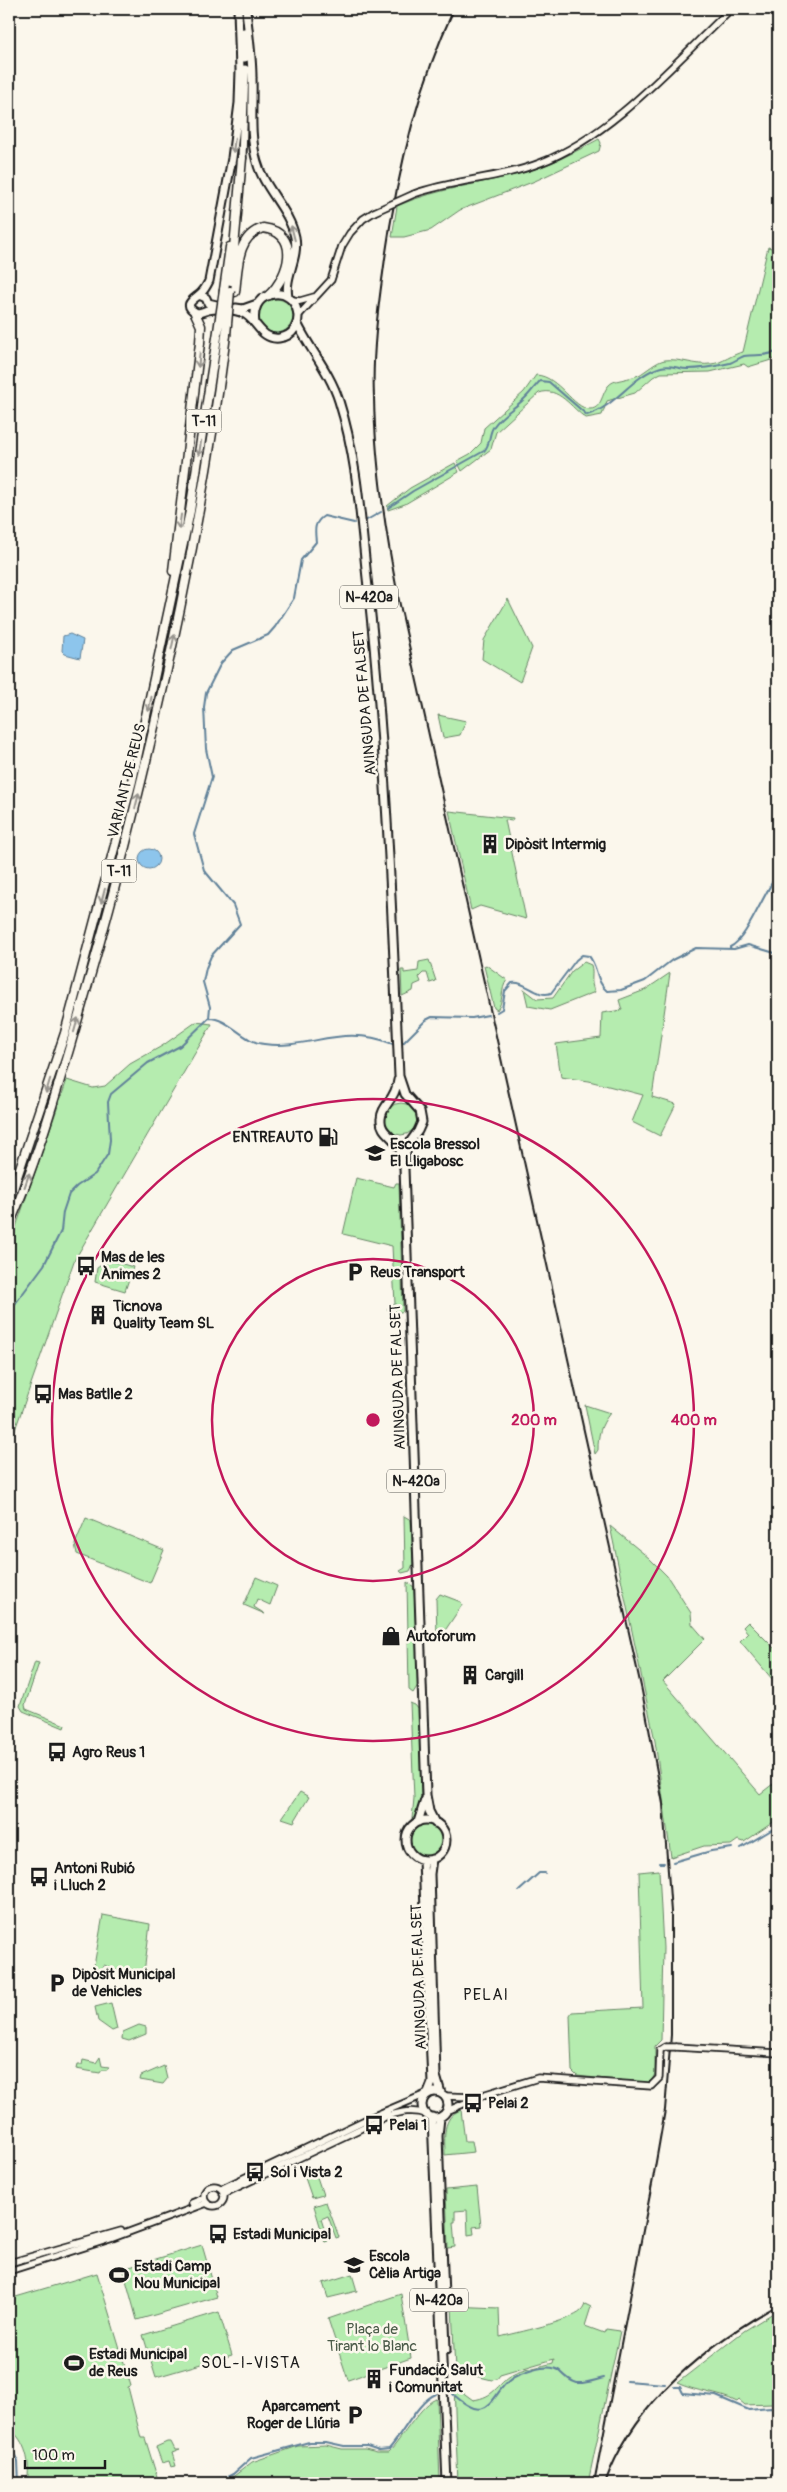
<svg xmlns="http://www.w3.org/2000/svg" width="787" height="2492" viewBox="0 0 787 2492" font-family="Pangolin,sans-serif">
<style>
.green{fill:#b5ecaf;stroke:#688466}
.water{fill:#8dc5ec;stroke:#608199}
.lines{fill:none;stroke-linecap:round;stroke-linejoin:round}
.stream{stroke:#608199;stroke-width:2}
.tertiary-casing{stroke:#1c1c1c;stroke-width:9}
.primary-casing{stroke:#1c1c1c;stroke-width:11}
.motorway-casing{stroke:#1c1c1c;stroke-width:11}
.tertiary{stroke:#fbf7ec;stroke-width:5.5}
.primary{stroke:#fbf7ec;stroke-width:7}
.motorway{stroke:#fbf7ec;stroke-width:8}
.rail{stroke:#1c1c1c;stroke-width:2}
.tertiary-bridge-casing{stroke:#1c1c1c;stroke-width:9;stroke-linecap:butt}
.motorway-bridge-casing{stroke:#1c1c1c;stroke-width:11;stroke-linecap:butt}
.tertiary-bridge{stroke:#fbf7ec;stroke-width:5.5}
.motorway-bridge{stroke:#fbf7ec;stroke-width:8}
.oneway{stroke:#97948e}
.ring{fill:none;stroke:#c2185b;stroke-width:2.5}
.labels{text-anchor:middle;dominant-baseline:central;stroke-width:5;stroke-linejoin:round;paint-order:stroke}
.shield{fill:#fbf7ec;stroke:#5f5e5a;stroke-width:1}
.shield-label{font-size:14px;font-weight:bold;fill:#1c1c1c}
.street-label{font-size:15px;fill:#1c1c1c;stroke:#fbf7ec}
.poi-label{font-size:15px;font-weight:bold;fill:#1c1c1c;stroke:#fbf7ec;text-anchor:start}
.park-label{font-size:15px;fill:#4a5a48;stroke:#fbf7ec}
.neighbourhood-label{font-size:16px;letter-spacing:1px;fill:#1c1c1c;stroke:#fbf7ec}
.centre{fill:#c2185b;stroke:#fbf7ec;stroke-width:2.5}
.ring-label{font-size:15px;text-anchor:middle;font-weight:bold;fill:#c2185b;stroke:#fbf7ec;stroke-width:5;stroke-linejoin:round;paint-order:stroke}
</style>
<rect width="100%" height="100%" fill="#fbf7ec"/>
<filter id="ink" filterUnits="userSpaceOnUse"><feTurbulence type="fractalNoise" baseFrequency=".02" numOctaves="2"/><feDisplacementMap in="SourceGraphic" scale="10" xChannelSelector="R" yChannelSelector="G"/><feConvolveMatrix kernelMatrix="1 2 1 2 8 2 1 2 1" color-interpolation-filters="sRGB"/></filter>
<g filter="url(#ink)">
<path class="green" d="M599,139L601,143L599,151L535,181L460,210L431,230L404,237H392L397,206C440,187 485,184 529,171C554,163 577,151 599,139Z
M768,247L778,250V358L748,367L744,364L710,372L661,373L653,377L635,393L607,401L602,415L586,418C571,408 559,386 539,393L496,432L491,449L462,471L457,461L470,454L481,443L484,428L524,392L536,375C559,376 573,409 590,409C605,409 600,385 616,381C624,379 631,378 639,375C646,371 657,361 665,360C680,358 696,366 711,364C723,363 732,354 743,352Z
M259 316a17 17 0 1 1 34 0a17 17 0 1 1-34 0Z
M455,463L459,472L405,504L388,510L387,506L410,488Z
M508,599L532,648L520,682L482,659L484,640Z
M438,715L466,721L460,735L443,738Z
M449,811L513,818L512,821L505,820L526,919L480,906L471,910Z
M429,960L436,981L430,983L427,973H423L419,977L421,982L414,985L413,991L402,996L401,970H404V973L418,971L419,962Z
M584,962L591,965C594,974 589,982 595,992L550,1010L528,1006L524,989L537,999L553,998L572,971Z
M486,965L507,980C500,989 504,1002 497,1010L494,1008L484,966Z
M670,973L652,1097L676,1104L660,1136L632,1122L643,1095L589,1081L561,1077L556,1044L601,1038L602,1013L622,1010L619,1000L645,990Z
M196,1022L212,1024L74,1261L9,1447V1247L67,1080L93,1088L105,1086L130,1064L162,1046Z
M385 1119a16 16 0 1 1 32 0a16 16 0 1 1-32 0Z
M356,1178L394,1187L396,1183H399L403,1311L401,1312L387,1309L395,1304L392,1246L343,1234Z
M109,1260L133,1267L125,1291L95,1282L97,1268Z
M585,1405L610,1413C600,1426 598,1435 598,1450L595,1454Z
M404,1516L411,1520L413,1564L410,1571L402,1573L400,1571L405,1568Z
M86,1518L164,1550L150,1583L77,1554L75,1544Z
M610,1526L649,1558L667,1576L691,1613L692,1624L705,1639L663,1681L760,1794L778,1780V1819L744,1842L738,1840L731,1845L704,1846L671,1857L655,1741Z
M256,1577L277,1586L270,1605L257,1599L254,1607L265,1614L244,1605Z
M407,1582L414,1587L418,1685L413,1693L409,1690Z
M440,1594L461,1602L462,1605L440,1638L437,1636L436,1599Z
M748,1622L778,1652V1686L740,1641L748,1633L743,1627Z
M35,1662L39,1663L25,1705L26,1709L65,1725L64,1728L23,1711L20,1706Z
M410,1703L415,1705L419,1710L421,1800L418,1815L412,1819L414,1798Z
M300,1792L309,1797L294,1822L282,1818Z
M410 1840a16 16 0 1 1 32 0a16 16 0 1 1-32 0Z
M659,1870L663,1948L661,2040L655,2046V2074L652,2080L647,2083L577,2076L572,2071L570,2015L572,2012L643,2008L639,1872Z
M103,1915L150,1924L144,1973L118,1971L104,1965L100,1969L99,1975L92,1977Z
M111,2003L117,2029L112,2031L98,2021L95,2007Z
M139,2025L146,2027V2034L129,2041L122,2039L123,2032Z
M100,2057L102,2066L109,2067L107,2070H102L100,2073L76,2069L77,2065H82L83,2060L96,2063Z
M164,2066L167,2079L163,2084L140,2080L141,2076Z
M461,2110L465,2141H472L474,2152L445,2155C445,2138 441,2117 461,2110Z
M315,2171L323,2195L312,2198L304,2175Z
M477,2187L481,2226L473,2227L474,2234L468,2235L467,2210L455,2211V2222H453L455,2247L448,2248L446,2190Z
M326,2202L339,2237L336,2238L328,2216L321,2219L328,2241L325,2242L314,2206Z
M202,2245L217,2297L137,2320L123,2269Z
M97,2273L131,2386L128,2387L141,2438H145L159,2483H27C31,2463 26,2441 9,2428V2299Z
M352,2274L357,2291L328,2298L323,2283Z
M401,2294L411,2358L348,2380L328,2319Z
M585,2304L591,2307L585,2326L604,2333L606,2329L620,2331L588,2483H458L454,2386L473,2400C495,2397 496,2385 512,2375C520,2370 543,2366 553,2363L554,2359L500,2375L497,2379L492,2380L455,2371L452,2306L499,2308L500,2337C515,2333 571,2321 581,2311C583,2309 584,2307 585,2304Z
M778,2310V2407L772,2404L745,2405L739,2400L737,2402C718,2392 696,2392 677,2383L744,2331Z
M219,2312L232,2355L156,2377L143,2335Z
M437,2399L440,2483H216L234,2476L252,2462L298,2446L326,2445L342,2449H365L377,2452H389C401,2440 423,2401 437,2399Z
M167,2442H171L175,2450H180L172,2453L176,2466L171,2467L169,2461L162,2463L156,2447Z"/>
<path class="water" d="M70,634L83,640L80,658L65,654L62,651L63,636Z
M139 859a10 10 0 1 1 20 0a10 10 0 1 1-20 0Z"/>
<g class="lines">
<path class="stream" d="M388,508L413,491L484,451C491,444 488,434 494,426C502,414 514,409 524,399C530,394 534,387 540,381L549,382L587,415C616,407 632,375 661,367C671,364 678,369 688,369C701,369 717,366 730,363C735,361 739,358 744,356C756,354 767,357 778,351
M365,521L381,512
M730,947C747,940 764,891 778,874
M497,1012L502,1009L505,991L512,983C527,981 536,998 551,993L576,960L582,955L589,956C598,967 596,982 607,991L621,990L645,981L672,960L696,948L734,949L748,945L778,954
M209,1018L210,1007L203,982L206,968L211,956L240,924L233,905L204,870L194,834L212,777L206,749L204,707L206,693L221,663L233,650L268,635L275,627L294,598L301,560L316,542C315,531 313,523 324,516L354,523
M209,1018C229,1018 243,1042 264,1044C310,1050 341,1023 393,1044
M403,1043L426,1020L432,1017L472,1018L488,1015
M9,1312L44,1265L61,1231L63,1212L69,1194L77,1186L95,1174L108,1154L110,1140L108,1102L111,1094L148,1063L180,1046L209,1018
M741,1848L778,1826
M673,1862L711,1851L732,1848
M659,1863H664
M519,1891L539,1873H545
M627,2381L665,2384
M674,2387H680L683,2393L716,2396L749,2410L771,2408L778,2412
M453,2394C496,2433 489,2384 521,2374C532,2370 551,2363 561,2372C566,2377 570,2381 577,2383C585,2384 595,2380 604,2378
M9,2443L18,2462L19,2483
M185,2483L221,2480L233,2474L251,2458L309,2442H326L344,2446H367L379,2450L389,2449C403,2434 418,2401 436,2394"/>
<defs>
<path id="tertiary" d="M414,194C455,179 499,179 540,163C612,136 675,62 731,9
M292,300L300,301L314,297
M298,316L331,280L342,246L350,233L363,219L374,212
M676,2047L778,2053
M444,2096L474,2097
M447,2111L486,2094L538,2078L651,2086L659,2078L660,2050L665,2047
M204 2196a10 10 0 1 1 20 0a10 10 0 1 1-20 0Z
M221,2189L367,2119L426,2094
M223,2194L387,2116C401,2112 412,2109 426,2114
M192,2203L204,2198
M9,2263L121,2231
M9,2271L110,2239L207,2203"/>
<path id="primary" d="M238,9L240,70L239,103L232,158L209,281C207,285 205,289 202,292C196,299 180,304 197,313C202,313 204,311 208,310C217,308 234,309 243,313C257,319 260,340 279,338C310,334 300,286 270,295C257,298 253,311 255,323
M246,9C248,32 252,55 252,78C253,105 249,135 257,162C264,189 289,209 295,237C299,259 284,276 288,297
M244,32L245,58
M242,158L245,69
M199,295L206,298L208,303L221,306
M236,308L243,309L257,304
M297,323C310,350 330,372 339,401C358,460 361,526 368,587C386,750 392,913 399,1076L405,1094L420,1111L422,1122L418,1131L407,1146L404,1168
M398,1080C396,1099 381,1106 381,1119C380,1132 392,1135 397,1145C402,1152 402,1160 404,1168L426,1795L429,1811L435,1823
M406 1840a20 20 0 1 1 40 0a20 20 0 1 1-40 0Z
M418,1822L425,1800
M432,1859L430,1874L436,2076L441,2093
M423,1860L432,2083L428,2093
M422 2105a13 13 0 1 1 26 0a13 13 0 1 1-26 0Z
M432,2117L447,2483
M440,2118L438,2136L446,2350"/>
<path id="motorway" d="M231,281L242,158
M224,290L230,247
M235,292C238,269 236,236 263,228C302,233 289,276 269,295
M173,571L200,343L201,326L195,313
M9,1201L65,1033L132,781L190,511L218,331
M9,1225C34,1168 52,1107 70,1046C86,990 103,934 117,878C163,699 203,518 226,335"/>
</defs>
<use href="#tertiary" class="tertiary-casing"/>
<use href="#primary" class="primary-casing"/>
<use href="#motorway" class="motorway-casing"/>
<use href="#tertiary" class="tertiary"/>
<use href="#primary" class="primary"/>
<use href="#motorway" class="motorway"/>
<path class="rail" d="M454,9C415,92 395,182 383,273C377,314 372,356 374,397C375,464 385,530 398,596L642,1691L663,1804L671,1912V2035L665,2110L653,2179L594,2483
M605,2483C634,2403 706,2345 778,2305"/>
<defs>
<path id="tertiary-bridge" d="M374,212L414,194
M665,2047H676"/>
<path id="motorway-bridge" d="M218,331L224,290
M226,335L230,291"/>
</defs>
<use href="#tertiary-bridge" class="tertiary-bridge-casing"/>
<use href="#motorway-bridge" class="motorway-bridge-casing"/>
<use href="#tertiary-bridge" class="tertiary-bridge"/>
<use href="#motorway-bridge" class="motorway-bridge"/>
</g>
<defs><path id="oneway-shaft" d="M-6 0H5M1.5-3L5.5 0L1.5 3" fill="none" stroke-width="1.6" stroke-linecap="round" stroke-linejoin="round" transform="scale(1.25)"/></defs>
<g class="oneway">
<use href="#oneway-shaft" transform="translate(234 145) rotate(97)"/>
<use href="#oneway-shaft" transform="translate(293 233) rotate(-104)"/>
<use href="#oneway-shaft" transform="translate(199 360) rotate(96)"/>
<use href="#oneway-shaft" transform="translate(200 448) rotate(99)"/>
<use href="#oneway-shaft" transform="translate(180 522) rotate(98)"/>
<use href="#oneway-shaft" transform="translate(173 642) rotate(-78)"/>
<use href="#oneway-shaft" transform="translate(150 704) rotate(102)"/>
<use href="#oneway-shaft" transform="translate(137 801) rotate(-76)"/>
<use href="#oneway-shaft" transform="translate(103 896) rotate(105)"/>
<use href="#oneway-shaft" transform="translate(76 1025) rotate(-74)"/>
<use href="#oneway-shaft" transform="translate(48 1086) rotate(107)"/>
<use href="#oneway-shaft" transform="translate(27 1180) rotate(-71)"/>
</g>
</g>
<g class="ring">
<circle cx="373" cy="1420" r="161"/>
<circle cx="373" cy="1420" r="321"/>
</g>
<defs>
<symbol id="building-bare" viewBox="-9 -9 18 18"><path d="M-4-6H4V6H1V3H-1V6H-4ZM-2.5-4.3h1.7v1.8h-1.7ZM.8-4.3h1.7v1.8H.8ZM-2.5-1h1.7V.8h-1.7ZM.8-1h1.7V.8H.8Z" fill="#1c1c1c" stroke="#fbf7ec" stroke-width="2.5" paint-order="stroke"/></symbol>
<symbol id="fuel-bare" viewBox="-9 -9 18 18"><path d="M-5.5-6h7V0h2V4h1.3V-2.5L3-4.5l.8-.8L6-3V5H2.5V1h-1V6h-7ZM-4.2-4.7v3.2H.2V-4.7Z" fill="#1c1c1c" stroke="#fbf7ec" stroke-width="2.5" paint-order="stroke"/></symbol>
<symbol id="school-bare" viewBox="-9 -9 18 18"><path d="M0-5L7-2L0 1L-7-2ZM-4 1L0 2.5L4 1V4Q0 6-4 4Z" fill="#1c1c1c" stroke="#fbf7ec" stroke-width="2.5" paint-order="stroke"/></symbol>
<symbol id="bus-bare" viewBox="-9 -9 18 18"><path d="M-5-6H5V4H4V6H2V4H-2V6H-4V4H-5ZM-3.5-4V0h7V-4ZM-3.5 1.2v1.5H-2V1.2ZM2 1.2v1.5H3.5V1.2Z" fill="#1c1c1c" stroke="#fbf7ec" stroke-width="2.5" paint-order="stroke"/></symbol>
<symbol id="parking-bare" viewBox="-9 -9 18 18"><path d="M-3.5-5.5H1a3.5 3.5 0 0 1 0 7H-1V5.5H-3.5ZM-1-3.4V-.6H.8a1.4 1.4 0 0 0 0-2.8Z" fill="#1c1c1c" stroke="#fbf7ec" stroke-width="2.5" paint-order="stroke"/></symbol>
<symbol id="shop-bare" viewBox="-9 -9 18 18"><path d="M-5-2.5h2.3a2.7 3.5 0 0 1 5.4 0H5L5.5 6h-11ZM-1.5-2.5h3a1.5 2.3 0 0 0-3 0Z" fill="#1c1c1c" stroke="#fbf7ec" stroke-width="2.5" paint-order="stroke"/></symbol>
<symbol id="stadium-bare" viewBox="-9 -9 18 18"><path d="M0-5a6.5 5 0 1 0 0 10a6.5 5 0 1 0 0-10ZM-3.5-1.8h7v3.6h-7Z" fill="#1c1c1c" stroke="#fbf7ec" stroke-width="2.5" paint-order="stroke"/></symbol>
</defs>
<g fill-rule="evenodd">
<use href="#building-bare" x="476" y="830" width="28" height="28"/>
<use href="#fuel-bare" x="314" y="1123" width="28" height="28"/>
<use href="#school-bare" x="361" y="1139" width="28" height="28"/>
<use href="#bus-bare" x="72" y="1252" width="28" height="28"/>
<use href="#parking-bare" x="341" y="1258" width="28" height="28"/>
<use href="#building-bare" x="84" y="1301" width="28" height="28"/>
<use href="#bus-bare" x="29" y="1380" width="28" height="28"/>
<use href="#shop-bare" x="377" y="1622" width="28" height="28"/>
<use href="#building-bare" x="456" y="1661" width="28" height="28"/>
<use href="#bus-bare" x="43" y="1738" width="28" height="28"/>
<use href="#bus-bare" x="25" y="1863" width="28" height="28"/>
<use href="#parking-bare" x="43" y="1969" width="28" height="28"/>
<use href="#bus-bare" x="459" y="2089" width="28" height="28"/>
<use href="#bus-bare" x="360" y="2111" width="28" height="28"/>
<use href="#bus-bare" x="241" y="2158" width="28" height="28"/>
<use href="#bus-bare" x="204" y="2220" width="28" height="28"/>
<use href="#school-bare" x="340" y="2251" width="28" height="28"/>
<use href="#stadium-bare" x="105" y="2261" width="28" height="28"/>
<use href="#stadium-bare" x="60" y="2349" width="28" height="28"/>
<use href="#building-bare" x="360" y="2365" width="28" height="28"/>
<use href="#parking-bare" x="341" y="2401" width="28" height="28"/>
</g>
<g class="labels">
<g class="shield">
<rect x="186.5" y="409.5" width="35" height="23" rx="4"/>
<rect x="340" y="585.5" width="58" height="23" rx="4"/>
<rect x="101.5" y="859.5" width="35" height="23" rx="4"/>
<rect x="387" y="1469.5" width="58" height="23" rx="4"/>
<rect x="410" y="2288.5" width="58" height="23" rx="4"/>
</g>
<g class="shield-label">
<text x="204" y="421">T-11</text>
<text x="369" y="597">N-420a</text>
<text x="119" y="871">T-11</text>
<text x="416" y="1481">N-420a</text>
<text x="439" y="2300">N-420a</text>
</g>
<g class="street-label">
<text transform="translate(365 703) rotate(-95)">AVINGUDA DE FALSET</text>
<text transform="translate(127 781) rotate(-76)">VARIANT DE REUS</text>
<text transform="translate(398 1377) rotate(-92)">AVINGUDA DE FALSET</text>
<text transform="translate(419 1977) rotate(-92)">AVINGUDA DE FALSET</text>
</g>
<g class="poi-label">
<text x="505" y="844">Dipòsit Intermig</text>
<text x="313" y="1137" text-anchor="end">ENTREAUTO</text>
<text x="390" y="1144">Escola Bressol<tspan x="390" dy="17">El Lligabosc</tspan></text>
<text x="101" y="1257">Mas de les<tspan x="101" dy="17">Ànimes 2</tspan></text>
<text x="370" y="1272">Reus Transport</text>
<text x="113" y="1306">Ticnova<tspan x="113" dy="17">Quality Team SL</tspan></text>
<text x="58" y="1394">Mas Batlle 2</text>
<text x="406" y="1636">Autoforum</text>
<text x="485" y="1675">Cargill</text>
<text x="72" y="1752">Agro Reus 1</text>
<text x="54" y="1868">Antoni Rubió<tspan x="54" dy="17">i Lluch 2</tspan></text>
<text x="72" y="1974">Dipòsit Municipal<tspan x="72" dy="17">de Vehicles</tspan></text>
<text x="488" y="2103">Pelai 2</text>
<text x="389" y="2125">Pelai 1</text>
<text x="270" y="2172">Sol i Vista 2</text>
<text x="233" y="2234">Estadi Municipal</text>
<text x="369" y="2256">Escola<tspan x="369" dy="17">Cèlia Artiga</tspan></text>
<text x="134" y="2266">Estadi Camp<tspan x="134" dy="17">Nou Municipal</tspan></text>
<text x="89" y="2354">Estadi Municipal<tspan x="89" dy="17">de Reus</tspan></text>
<text x="389" y="2370">Fundació Salut<tspan x="389" dy="17">i Comunitat</tspan></text>
<text x="340" y="2406" text-anchor="end">Aparcament<tspan x="340" dy="17">Roger de Llúria</tspan></text>
</g>
<g class="park-label">
<text x="372" y="2329">Plaça de<tspan x="372" dy="17">Tirant lo Blanc</tspan></text>
</g>
<g class="neighbourhood-label">
<text x="486" y="1995">PELAI</text>
<text x="251" y="2363">SOL-I-VISTA</text>
</g>
</g>
<circle cx="373" cy="1420" r="8" class="centre"/>
<g class="ring-label">
<text x="534" y="1425">200 m</text>
<text x="694" y="1425">400 m</text>
</g>
<rect width="787" height="2492" fill="none" stroke="#fbf7ec" stroke-width="30"/>
<rect x="15" y="15" width="757" height="2462" fill="none" stroke="#1c1c1c" stroke-width="2" filter="url(#ink)"/>
<path d="M25 2460v8h80v-8" fill="none" stroke="#1c1c1c" stroke-width="2.5"/>
<text x="32" y="2460" font-size="15" fill="#1c1c1c" stroke="#fbf7ec" stroke-width="4" paint-order="stroke">100 m</text>
</svg>
